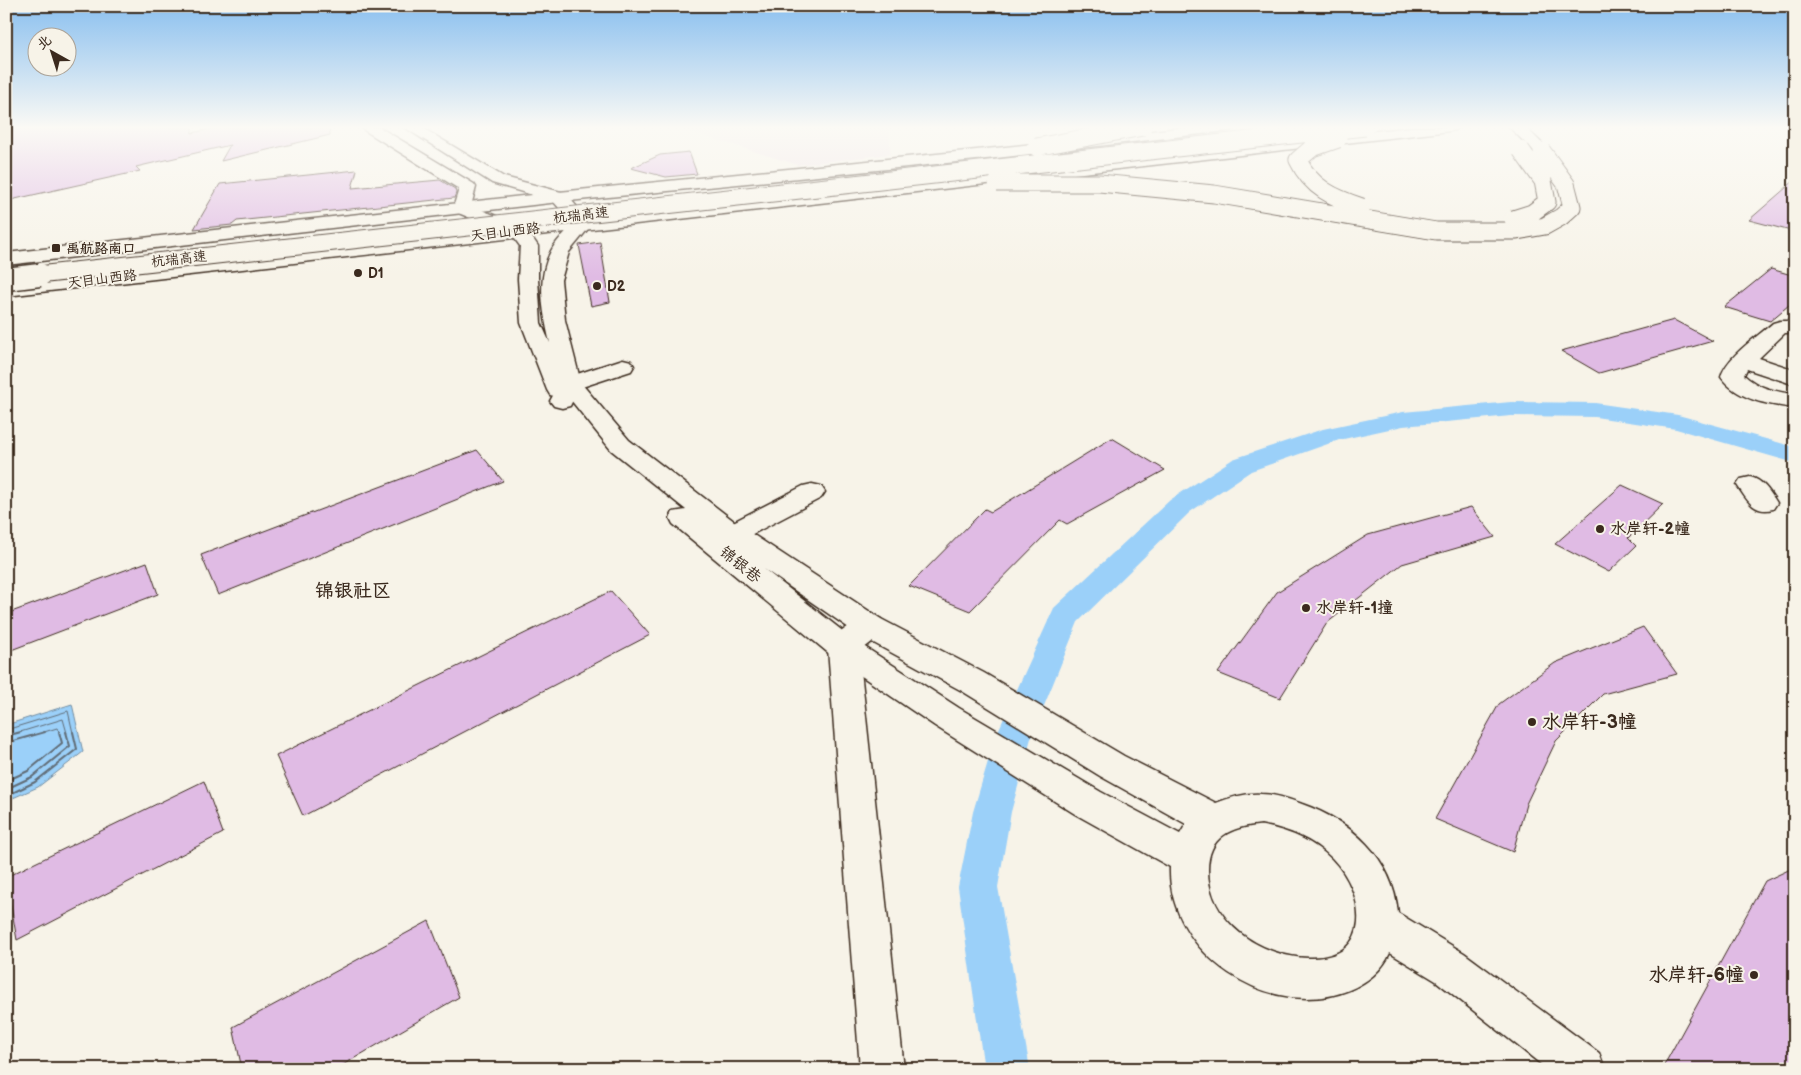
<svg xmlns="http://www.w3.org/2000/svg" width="1801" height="1075" viewBox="0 0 1801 1075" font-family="'Balsamiq Sans','LXGW WenKai TC',sans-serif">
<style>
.built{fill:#f0e2e7}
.water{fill:#9bd0f9;stroke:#758ea1}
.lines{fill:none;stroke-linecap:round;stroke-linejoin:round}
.shore-far1{stroke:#616c76;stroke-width:1}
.shore{stroke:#616c76;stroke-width:2}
.canal{fill:#9bd0f9;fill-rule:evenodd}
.building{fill:#e0bbe4;stroke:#3b2a1e}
.street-casing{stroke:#3b2a1e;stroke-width:3}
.secondary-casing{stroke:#3b2a1e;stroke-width:3}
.highway-casing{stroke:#3b2a1e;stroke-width:3}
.street{fill:#f7f3e8;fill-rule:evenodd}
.secondary{fill:#f7f3e8;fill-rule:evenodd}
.highway{fill:#f7f3e8;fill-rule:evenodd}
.highway-bridge-far1-casing{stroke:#3b2a1e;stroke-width:19;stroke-linecap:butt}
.highway-bridge-casing{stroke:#3b2a1e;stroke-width:25;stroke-linecap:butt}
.highway-bridge-far1{stroke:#f7f3e8;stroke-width:17}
.highway-bridge{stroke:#f7f3e8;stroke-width:22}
.poi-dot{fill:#3b2a1e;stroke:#f7f3e8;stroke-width:2}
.labels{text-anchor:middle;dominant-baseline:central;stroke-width:4;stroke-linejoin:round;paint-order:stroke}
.far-street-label{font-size:14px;fill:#3b2a1e;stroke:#f7f3e8}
.far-poi-label{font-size:14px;font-weight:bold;fill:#3b2a1e;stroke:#f7f3e8;text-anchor:start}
.poi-label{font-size:16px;font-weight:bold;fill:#3b2a1e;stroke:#f7f3e8;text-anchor:start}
.street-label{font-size:16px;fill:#3b2a1e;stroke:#f7f3e8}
.quarter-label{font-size:19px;font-weight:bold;fill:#3b2a1e;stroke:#f7f3e8}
.near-poi-label{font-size:19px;font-weight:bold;fill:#3b2a1e;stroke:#f7f3e8;text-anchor:start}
</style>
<rect width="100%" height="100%" fill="#f7f3e8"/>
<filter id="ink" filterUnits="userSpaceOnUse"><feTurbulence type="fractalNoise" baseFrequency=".02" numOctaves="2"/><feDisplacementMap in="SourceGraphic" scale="10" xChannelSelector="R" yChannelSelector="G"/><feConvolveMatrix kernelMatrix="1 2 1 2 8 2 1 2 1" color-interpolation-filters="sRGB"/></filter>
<g filter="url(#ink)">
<path class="built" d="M675,127H890V154L798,165Z"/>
<path class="water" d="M72,704L83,752L38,787L6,801V725Z"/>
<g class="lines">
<path class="shore-far1" d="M6,730L68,711L73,733
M17,733L63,719L67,733
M41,733L57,728L60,733"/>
<path class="shore" d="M6,736L21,732
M6,743L45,732
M6,781L28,771L62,743L59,732
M6,789L32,777L70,746L66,732
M6,796L35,782L77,749L73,732"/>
<path class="canal" d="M1511,402L1595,403L1678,415L1795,447V463L1676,429L1595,417L1511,416L1403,426L1339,440L1251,471L1190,512L1078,622L1031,738L1011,812L998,887L1030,1069H984L958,887L973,812L995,738L1054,608L1170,500L1233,459L1323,429L1403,412Z"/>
</g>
<path class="building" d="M6,127H192V133L219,127H329L330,135L221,161L230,145L136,167L140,171L6,201Z
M689,152L697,174L666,177L631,168L660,155Z
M357,170L352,188L440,180L455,189L456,193L454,198L237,221L232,225L194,229L220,184Z
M1795,180V232L1749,220Z
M600,242L610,302L591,306L579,245Z
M1771,269L1795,276V300L1770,321L1724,307Z
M1674,320L1713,341L1599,373L1561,351Z
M1112,438L1165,470L1067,524L1060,520L970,611L909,586L985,509L991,512Z
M477,450L503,481L218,595L201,555Z
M1622,485L1663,504L1628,538L1636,546L1609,572L1555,544Z
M1471,507L1495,537L1402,564L1327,623L1280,698L1218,673L1277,592L1368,535Z
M147,562L158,594L6,652V614Z
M611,591L650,635L303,816L276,756Z
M1643,627L1677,674L1603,694L1556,741L1526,804L1513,852L1435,819L1499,704L1555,663Z
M204,781L223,833L17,940L6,877Z
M1795,867V1069H1662L1765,881Z
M429,921L459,997L336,1069H242L233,1027Z"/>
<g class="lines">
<defs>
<path id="street" d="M1780,321H1795V333H1785L1759,358L1795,370V385L1747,369L1744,375C1758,388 1776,392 1795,394V408C1769,405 1737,400 1721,377C1726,357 1757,337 1773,323Z
M623,359L631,361L634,366L631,371L579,388L570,406L562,408L554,406L550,401L562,379Z
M1750,477C1763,480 1770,492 1777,503L1773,509C1754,514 1747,500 1737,485L1741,479Z
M812,484L821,486L825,492L821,498L724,549L714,552L704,549L700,543L704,537L803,486Z
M870,616L881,619L885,627L881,635L859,652L904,1069H860L828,648C836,633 854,621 870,616Z"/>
<path id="secondary" d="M362,127H379L474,184L476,187L471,206L525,227L538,246V279L541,323L550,343C543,312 536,280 551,251C556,241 566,232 573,224L553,201L492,183L404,127H421L504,177L565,193L592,224L569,252L561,280L565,320L581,383L629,440L743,528L881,619L984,673L1124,756L1216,803C1230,798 1245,793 1261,794C1274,794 1289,799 1302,804C1351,821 1393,858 1398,913L1464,953L1599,1053L1605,1069H1547L1436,981L1390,953C1382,971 1366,983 1349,990C1270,1022 1167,953 1170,867L1075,814L935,726L832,656L673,524L670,518L673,512L686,510L611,450L566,394L558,397L550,395L547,390L521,323L518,279L520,246L512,235L456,212L453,208L459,189L364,130ZM764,569L859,635L962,691L1100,776L1186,824L1180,834L1101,792L959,708L854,640ZM1261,824C1288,829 1312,838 1332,858C1366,893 1375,960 1309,958C1260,957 1208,922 1208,870C1208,836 1231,827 1261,824Z"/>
<path id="highway" d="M1188,127H1233L1231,130L1226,131L996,158L559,202L6,265V253L559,192L996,148Z
M1412,127H1457L1455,130L1450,131L6,296V284Z
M1509,127H1525L1550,151L1547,154H1537Z"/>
</defs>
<use href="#street" class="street-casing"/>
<use href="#secondary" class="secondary-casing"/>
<use href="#highway" class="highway-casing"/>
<use href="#street" class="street"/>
<use href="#secondary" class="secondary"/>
<use href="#highway" class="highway"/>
<defs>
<path id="highway-bridge-far1" d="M1338,139L1312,148L1298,160C1311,188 1334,198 1362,207
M1036,147L1143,127
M997,183H1099L1214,194L1436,231H1517L1545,226L1561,217L1572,207L1566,184L1542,151
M1513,219L1532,213L1547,202L1543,181L1521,150
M29,276L1365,127"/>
<path id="highway-bridge" d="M6,279L40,275"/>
</defs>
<use href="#highway-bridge-far1" class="highway-bridge-far1-casing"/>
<use href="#highway-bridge" class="highway-bridge-casing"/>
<use href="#highway-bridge-far1" class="highway-bridge-far1"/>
<use href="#highway-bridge" class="highway-bridge"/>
</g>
</g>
<linearGradient id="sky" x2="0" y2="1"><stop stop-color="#89bfef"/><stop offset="0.46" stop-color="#fbfaf5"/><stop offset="1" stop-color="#fbfaf5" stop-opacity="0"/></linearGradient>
<rect width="1801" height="277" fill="url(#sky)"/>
<g class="poi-dot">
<rect x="51" y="243" width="10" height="10" rx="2.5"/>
<circle cx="358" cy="273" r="5"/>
<circle cx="597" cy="286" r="5"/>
<circle cx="1600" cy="529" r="5"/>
<circle cx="1306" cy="608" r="5"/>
<circle cx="1532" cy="722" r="5"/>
<circle cx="1754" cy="975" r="5"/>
</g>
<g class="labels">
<g class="far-street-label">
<text transform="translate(581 215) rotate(-6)">杭瑞高速</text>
<text transform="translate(505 232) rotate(-7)">天目山西路</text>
<text transform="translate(179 259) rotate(-6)">杭瑞高速</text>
<text transform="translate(102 279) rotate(-7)">天目山西路</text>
</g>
<g class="far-poi-label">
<text x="66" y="248">禹航路南口</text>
<text x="368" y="273">D1</text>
<text x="607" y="286">D2</text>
</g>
<g class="poi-label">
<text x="1610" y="529">水岸轩-2幢</text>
<text x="1316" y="608">水岸轩-1撞</text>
</g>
<g class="street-label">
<text transform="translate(740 565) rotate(39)">锦银巷</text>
</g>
<g class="quarter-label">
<text x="353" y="591">锦银社区</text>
</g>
<g class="near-poi-label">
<text x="1542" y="722">水岸轩-3幢</text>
<text x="1744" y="975" text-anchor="end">水岸轩-6幢</text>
</g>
</g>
<rect width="1801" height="1075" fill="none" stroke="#f7f3e8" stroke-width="25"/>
<rect x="12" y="12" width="1776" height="1050" fill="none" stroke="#3b2a1e" stroke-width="2" filter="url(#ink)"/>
<g transform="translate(52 52) rotate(321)"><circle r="24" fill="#f7f3e8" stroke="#aca397"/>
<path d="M0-4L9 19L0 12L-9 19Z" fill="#3b2a1e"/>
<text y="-8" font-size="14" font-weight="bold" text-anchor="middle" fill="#3b2a1e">北</text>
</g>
</svg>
